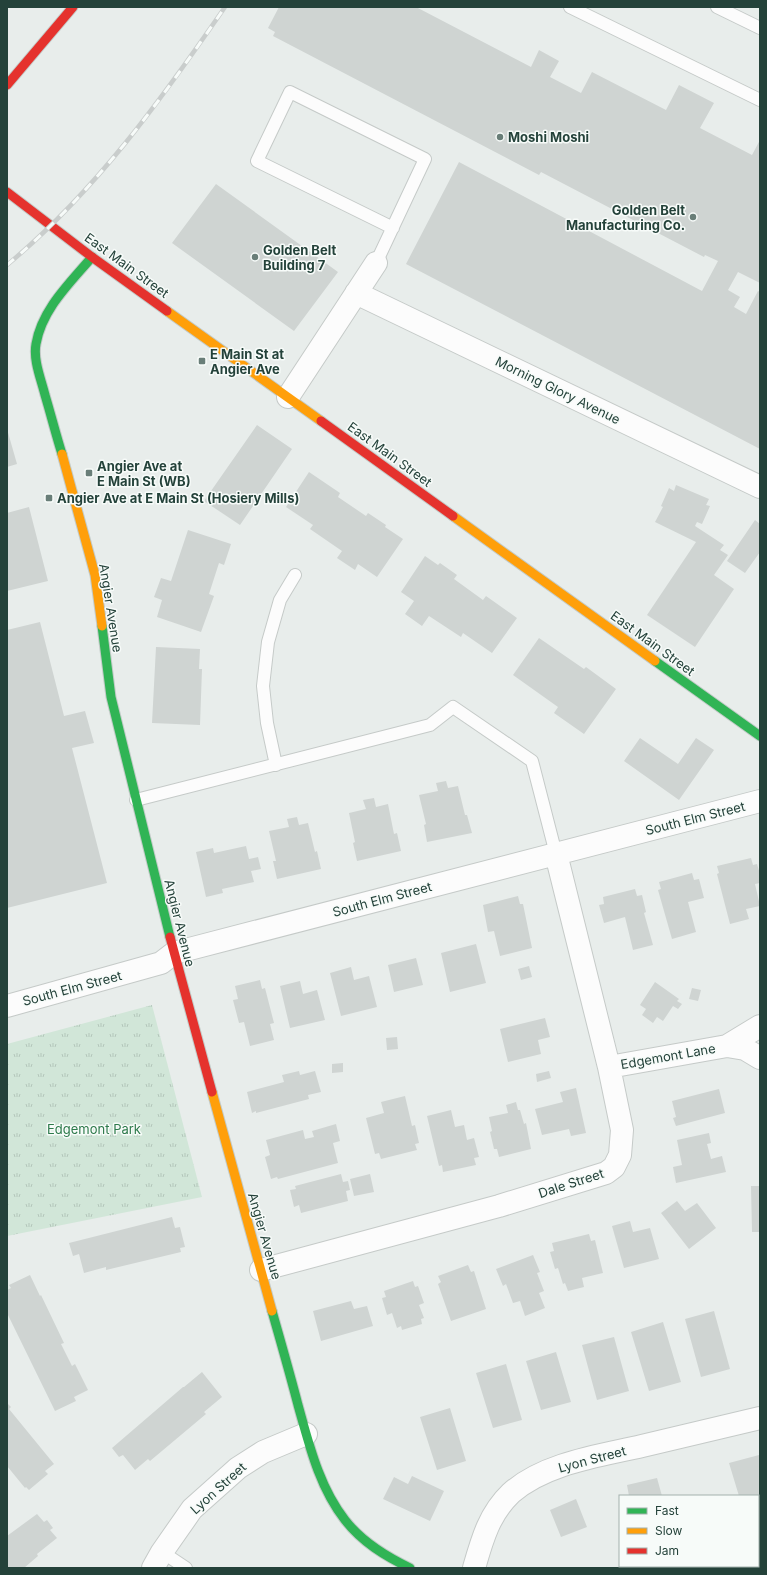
<svg xmlns="http://www.w3.org/2000/svg" width="767" height="1575" viewBox="0 0 767 1575" font-family="Inter,sans-serif">
<style>
.grass{fill:url(#grass-tufts)}
.building{fill:#cfd4d2}
.lines{fill:none;stroke-linecap:round;stroke-linejoin:round}
.lane-casing{stroke:#c5cac8;stroke-width:14}
.street-casing{stroke:#c5cac8;stroke-width:24}
.fast-casing{stroke:#c3cbc8;stroke-width:11}
.slow-casing{stroke:#c3cbc8;stroke-width:11}
.jam-casing{stroke:#c3cbc8;stroke-width:11}
.lane{stroke:#fcfcfc;stroke-width:12}
.street{stroke:#fcfcfc;stroke-width:22}
.fast{stroke:#30b455;stroke-width:9}
.slow{stroke:#ff9f0a;stroke-width:9}
.jam{stroke:#e5322d;stroke-width:9}
.rail-casing{stroke:#c9cdcc;stroke-width:4.5}
.rail{stroke:#f7fbf9;stroke-width:3;stroke-dasharray:9;stroke-linecap:butt}
.poi-dot{fill:#697e78;stroke:#f7fbf9;stroke-width:1.5}
.labels{text-anchor:middle;dominant-baseline:central;stroke-width:3;stroke-linejoin:round;paint-order:stroke}
.poi-label{font-size:13px;font-weight:bold;fill:#24423a;stroke:#f7fbf9;text-anchor:start}
.street-label{font-size:13px;fill:#24423a;stroke:#f7fbf9}
.park-label{font-size:13px;fill:#2d7a4b;stroke:#f7fbf9}
</style>
<defs>
<pattern id="grass-tufts" width="24" height="20" patternUnits="userSpaceOnUse"><rect width="24" height="20" fill="#d1e6d8"/><path d="M3 7l-1-3M5 7V3M7 7l1-3M15 17l-1-3M17 17v-4M19 17l1-3" fill="none" stroke="#b3c6ba"/></pattern>
</defs>
<rect width="100%" height="100%" fill="#e8edeb"/>
<path class="grass" d="M152,1005L202,1197L7,1236V1044Z"/>
<path class="building" d="M279,7H416L531,67L539,50L559,61L550,77L581,93L592,72L666,110L679,85L714,103L700,128L752,155L760,140V283L738,272L728,290L740,297L734,307L746,314L758,291L760,292V449L406,264L459,162L702,291L718,261L705,255L704,257L541,172L539,175L273,36L275,32L268,28Z
M216,184L338,272L294,331L172,243Z
M257,425L292,449L240,525L204,501Z
M7,429L17,464L7,467Z
M309,472L340,493L338,497L366,516L368,513L386,525L385,527L403,539L377,577L358,564L355,570L337,558L342,551L310,529L313,525L286,507Z
M676,485L709,499L706,505L710,506L702,524L697,522L695,526L724,545L720,550L728,555L714,575L734,589L695,647L647,615L696,542L655,522L663,507L661,506L669,488L674,491Z
M29,507L48,581L7,591V513Z
M755,520L760,524V552L745,573L727,561Z
M188,530L231,544L224,565L219,563L209,594L214,596L201,632L157,617L162,600L154,597L161,578L171,581Z
M425,556L438,565L440,563L457,575L454,579L483,600L486,596L517,618L492,653L463,633L461,637L429,616L422,626L405,614L414,601L401,592Z
M40,622L64,716L85,711L94,743L72,748L107,883L7,908V630Z
M539,638L584,669L586,667L616,689L584,734L554,713L558,707L513,675Z
M156,647L200,649L199,669H202L200,725L152,723Z
M640,738L678,764L696,738L714,750L679,800L624,761Z
M446,781L448,788L458,786L465,815H467L472,833L427,842L424,825L426,824L419,795L438,791L436,783Z
M374,798L376,807L388,804L394,834L397,833L401,851L357,861L353,843L355,842L349,813L366,809L363,800Z
M297,817L299,825L308,823L315,852L317,851L321,869L277,879L273,861H276L269,831L289,827L287,819Z
M246,846L249,859L258,857L261,869L251,871L254,882L222,889L223,893L206,897L196,852L213,848L214,853Z
M751,858L753,865L757,864L760,874V883L755,884L760,906L746,909L749,919L730,924L717,874L719,873L717,866Z
M692,873L694,880L699,879L704,898L688,902L696,932L672,939L658,890L661,889L659,882Z
M635,889L637,896L642,895L646,912L644,913L653,945L633,950L625,917L604,923L599,905L604,904L603,897Z
M518,896L520,904H523L532,948L500,956L494,931L488,932L483,905Z
M476,944L486,983L450,992L441,953Z
M416,958L423,985L394,992L388,965Z
M529,966L532,977L521,980L518,969Z
M351,967L354,980L369,976L377,1007L341,1016L330,973Z
M260,980L262,989L265,988L274,1023L270,1024L274,1040L250,1046L244,1022L239,1023L233,1000L238,999L235,986Z
M300,981L303,994L317,990L325,1020L290,1028L280,986Z
M655,982L679,999L677,1001L682,1004L678,1009L673,1006L663,1021L657,1017L653,1023L642,1015L646,1009L640,1005Z
M692,988L701,990L698,1001L689,999Z
M545,1018L550,1037L538,1040L541,1054L508,1062L500,1029Z
M397,1037L398,1049L387,1050L386,1038Z
M343,1063V1072L332,1073V1064Z
M299,1071L300,1075L315,1071L321,1092L308,1095L309,1099L256,1113V1111L252,1113L247,1092L284,1082L282,1075Z
M549,1071L551,1078L537,1082L536,1074Z
M576,1088L586,1133L571,1136L569,1129L542,1135L535,1109L563,1102L560,1092Z
M719,1089L725,1113L676,1126L673,1118L676,1117L672,1101Z
M405,1096L412,1126L415,1125L419,1143L415,1144L417,1150L381,1159L379,1153L375,1154L366,1118L384,1113L381,1102Z
M516,1102L518,1110H520L524,1124L526,1123L531,1149L499,1157L497,1149H494L490,1132L492,1131L489,1117L508,1113L506,1105Z
M451,1110L455,1127L464,1125L467,1140L474,1138L479,1157L474,1158L476,1165L443,1172L442,1165L439,1166L427,1116Z
M336,1124L340,1141L333,1143L338,1163L278,1179L277,1177L271,1179L265,1157L270,1155L266,1140L303,1130L305,1139L314,1137L312,1131Z
M709,1133L711,1143L707,1144L711,1159L722,1156L726,1172L676,1183L673,1167L682,1165L677,1140Z
M341,1174L343,1182L348,1181L350,1190L346,1191L348,1201L301,1213L299,1205L294,1207L290,1190L296,1189L295,1186Z
M370,1174L374,1192L354,1196L350,1179Z
M751,1186H760V1232H752Z
M677,1201L685,1211L697,1203L716,1228L689,1249L661,1213Z
M172,1217L175,1228L180,1227L185,1247L180,1248L181,1252L106,1270V1267L84,1273L79,1254L73,1256L69,1243Z
M630,1221L633,1232L650,1228L659,1259L624,1268L612,1226Z
M589,1234L591,1241L595,1240L603,1273L582,1278L584,1287L568,1291L565,1283L563,1284L558,1268L555,1269L550,1252L554,1251L552,1243Z
M533,1255L540,1272L537,1273L544,1291L539,1293L545,1308L525,1316L520,1301L513,1303L506,1284L503,1286L496,1269Z
M468,1265L471,1272L474,1271L486,1309L451,1321L438,1284L441,1282L438,1276Z
M30,1275L40,1296L41,1295L64,1343L61,1344L72,1366L75,1364L88,1390L74,1397L76,1401L55,1411L7,1313V1290L11,1288L9,1285Z
M413,1281L415,1287L418,1286L424,1303L419,1305L424,1318L421,1319L422,1324L402,1330L401,1326L397,1328L392,1313L387,1315L382,1298L386,1297L384,1291Z
M351,1301L354,1309L367,1306L373,1326L321,1341L313,1311Z
M714,1311L730,1369L701,1377L685,1319Z
M663,1322L681,1382L649,1391L631,1332Z
M614,1337L629,1391L597,1400L582,1345Z
M556,1352L571,1402L541,1410L526,1361Z
M506,1364L522,1420L493,1428L476,1373Z
M202,1372L222,1397L204,1412L206,1414L150,1461L148,1459L135,1470L123,1455L119,1457L112,1448L183,1387H184Z
M7,1403L11,1407L9,1409L54,1464L45,1471L48,1474L29,1490L26,1487L25,1488L7,1466Z
M450,1408L466,1461L437,1470L420,1417Z
M759,1455L760,1460V1522L758,1523V1496H739L729,1463Z
M412,1476L444,1491L430,1521L383,1499L394,1477L408,1484Z
M657,1478L662,1496H629L627,1485Z
M576,1499L587,1527L561,1537L550,1510Z
M37,1514L44,1522L47,1520L53,1528L50,1530L57,1538L37,1554L38,1556L24,1568H7V1536Z"/>
<g class="lines">
<defs>
<path id="lane" d="M570,7L760,100
M717,7L760,28
M376,263L425,159L290,92L257,161L393,228
M276,765L267,723L263,686L268,642L280,600L295,575
M136,800L430,725L453,707L532,761L556,854
M162,1552L186,1568"/>
<path id="street" d="M356,293L760,487
M288,397L376,263
M7,1006L161,963L174,953L760,801
M760,1026L727,1046L745,1049L760,1058
M609,1067L727,1046
M261,1270L499,1206L606,1173L614,1167L620,1155L622,1130L609,1067L556,854
M153,1568L162,1552L192,1509L238,1468L263,1452L306,1434
M474,1568C482,1540 489,1514 511,1493C545,1463 599,1456 642,1446C681,1437 721,1427 760,1418"/>
<path id="fast" d="M62,454C56,435 51,415 45,395C41,379 33,360 36,344C42,309 70,283 92,257
M102,626L111,697L170,937
M655,661L760,736
M272,1311C281,1343 290,1374 298,1405C309,1444 319,1487 345,1520C362,1542 385,1556 410,1568"/>
<path id="slow" d="M167,311L321,421
M62,454L95,575L102,626
M453,516L655,661
M212,1092L272,1311"/>
<path id="jam" d="M7,85L73,7
M7,192L92,257L167,311
M321,421L453,516
M170,937L212,1092"/>
</defs>
<use href="#lane" class="lane-casing"/>
<use href="#street" class="street-casing"/>
<use href="#fast" class="fast-casing"/>
<use href="#slow" class="slow-casing"/>
<use href="#jam" class="jam-casing"/>
<use href="#lane" class="lane"/>
<use href="#street" class="street"/>
<use href="#fast" class="fast"/>
<use href="#slow" class="slow"/>
<use href="#jam" class="jam"/>
<defs>
<path id="rail" d="M7,265C95,192 161,100 225,7"/>
</defs>
<use href="#rail" class="rail-casing"/>
<use href="#rail" class="rail"/>
</g>
<g class="poi-dot">
<circle cx="500" cy="137" r="4"/>
<circle cx="693" cy="217" r="4"/>
<circle cx="255" cy="257" r="4"/>
<rect x="198" y="357" width="8" height="8" rx="2"/>
<rect x="85" y="469" width="8" height="8" rx="2"/>
<rect x="45" y="494" width="8" height="8" rx="2"/>
</g>
<g class="labels">
<g class="poi-label">
<text x="508" y="137">Moshi Moshi</text>
<text x="685" y="210" text-anchor="end">Golden Belt<tspan x="685" dy="15">Manufacturing Co.</tspan></text>
<text x="263" y="250">Golden Belt<tspan x="263" dy="15">Building 7</tspan></text>
<text x="210" y="354">E Main St at<tspan x="210" dy="15">Angier Ave</tspan></text>
<text x="97" y="466">Angier Ave at<tspan x="97" dy="15">E Main St (WB)</tspan></text>
<text x="57" y="498">Angier Ave at E Main St (Hosiery Mills)</text>
</g>
<g class="street-label">
<text transform="translate(127 265) rotate(36)">East Main Street</text>
<text transform="translate(558 390) rotate(26)">Morning Glory Avenue</text>
<text transform="translate(390 454) rotate(36)">East Main Street</text>
<text transform="translate(111 608) rotate(81)">Angier Avenue</text>
<text transform="translate(653 643) rotate(36)">East Main Street</text>
<text transform="translate(695 818) rotate(-14)">South Elm Street</text>
<text transform="translate(382 899) rotate(-15)">South Elm Street</text>
<text transform="translate(180 923) rotate(76)">Angier Avenue</text>
<text transform="translate(72 988) rotate(-15)">South Elm Street</text>
<text transform="translate(668 1056) rotate(-10)">Edgemont Lane</text>
<text transform="translate(571 1183) rotate(-18)">Dale Street</text>
<text transform="translate(265 1236) rotate(74)">Angier Avenue</text>
<text transform="translate(592 1459) rotate(-15)">Lyon Street</text>
<text transform="translate(218 1488) rotate(-42)">Lyon Street</text>
</g>
<g class="park-label">
<text x="94" y="1129">Edgemont Park</text>
</g>
</g>
<rect width="767" height="1575" fill="none" stroke="#24423a" stroke-width="16"/>
<rect x="619" y="1495" width="140" height="72" fill="#f7fbf9" stroke="#a3b1ad"/>
<rect x="627" y="1508" width="20" height="6" fill="#30b455" stroke="#a3b1ad"/>
<text x="655" y="1515" font-size="12" fill="#24423a">Fast</text>
<rect x="627" y="1528" width="20" height="6" fill="#ff9f0a" stroke="#a3b1ad"/>
<text x="655" y="1535" font-size="12" fill="#24423a">Slow</text>
<rect x="627" y="1548" width="20" height="6" fill="#e5322d" stroke="#a3b1ad"/>
<text x="655" y="1555" font-size="12" fill="#24423a">Jam</text>
</svg>
